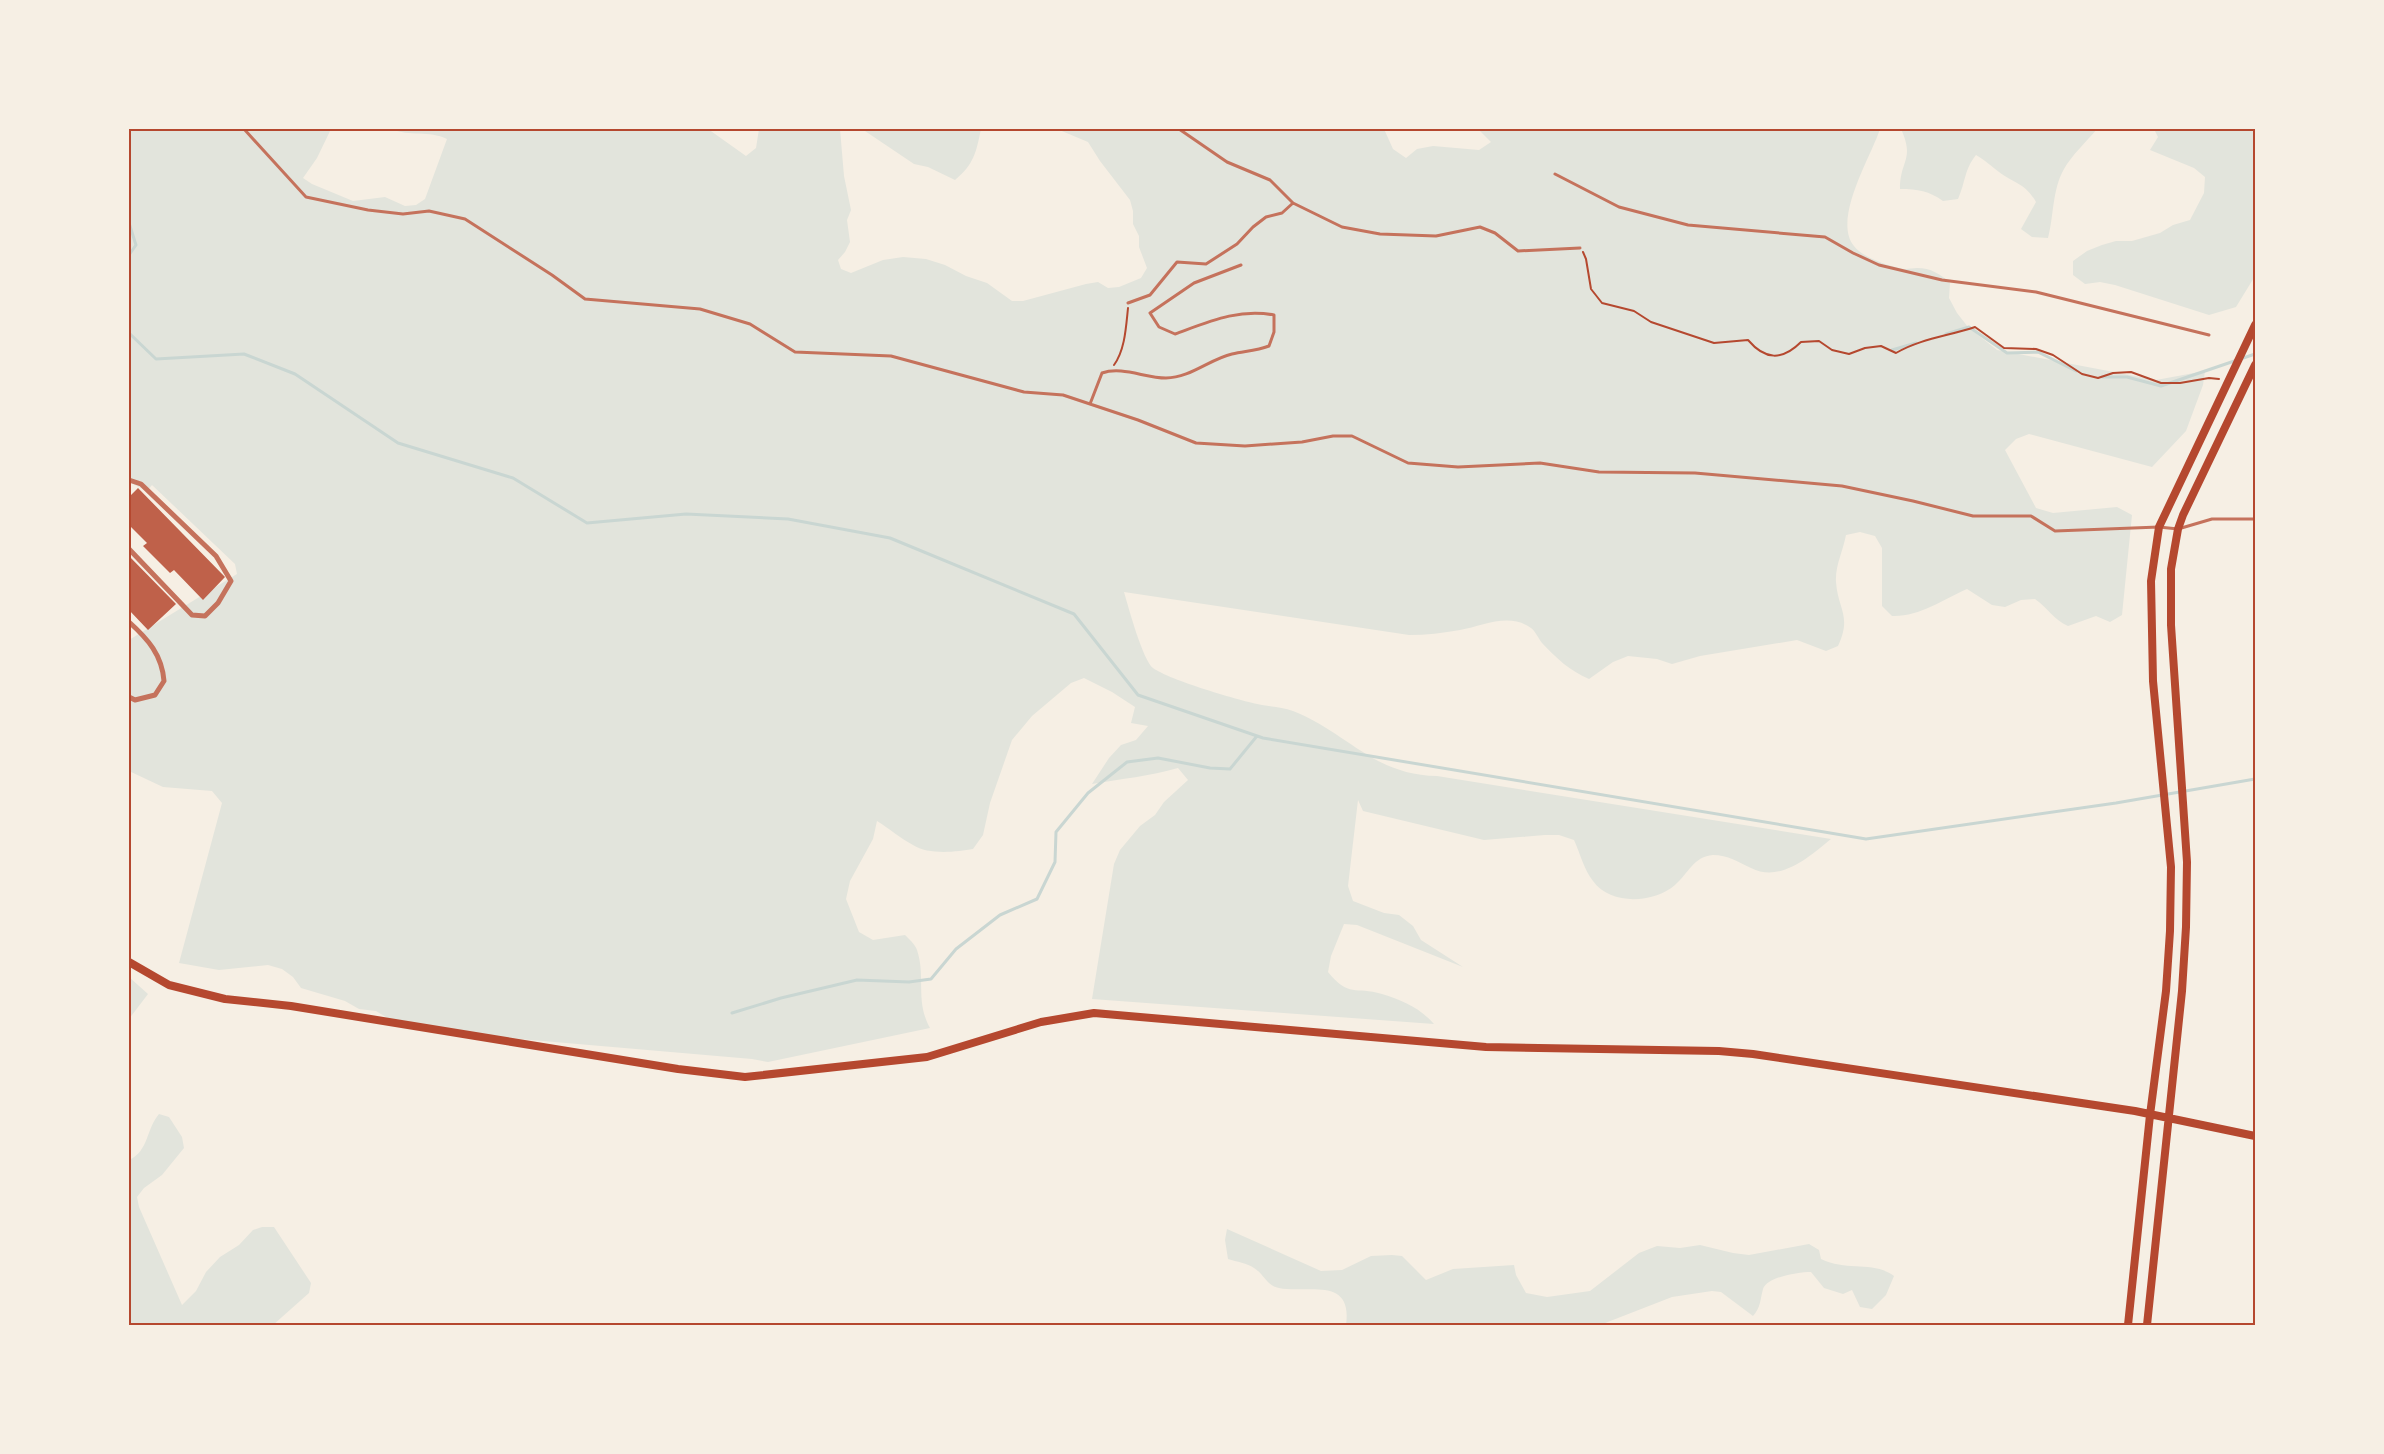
<svg xmlns="http://www.w3.org/2000/svg" width="2384" height="1454" viewBox="0 0 2384 1454" font-family="Helvetica,sans-serif">
<style>
.green{fill:#e2e4dc}
.lines{fill:none;stroke-linecap:round;stroke-linejoin:round}
.stream{stroke:#c9d6d2;stroke-width:3}
.building{fill:#bf614a}
.path{stroke:#b5482f;stroke-width:2}
.service{stroke:#c5725c;stroke-width:3}
.minor{stroke:#c5725c;stroke-width:5}
.secondary{stroke:#b5482f;stroke-width:8}
.neatline{fill:none;stroke:#b5482f;stroke-width:2}
</style>
<rect width="100%" height="100%" fill="#f6efe4"/>
<path class="green" d="M129,129H331L317,158L303,178L312,184L353,201L385,197L405,206L416,205L425,199L447,139C429,130 410,137 391,129H708L746,156L756,148L759,129H840L844,176L851,210L847,220L850,242L845,252L838,260L841,269L851,273L883,260L903,257L926,259L945,265L966,276L987,283L1012,301H1023L1086,284L1098,282L1108,288L1119,287L1141,278L1147,268L1139,247V236L1133,224V211L1130,200L1100,161L1088,142L1057,129H1384L1393,149L1406,158L1417,149L1433,146L1479,150L1491,142L1478,129H1880C1871,157 1832,219 1854,246C1862,257 1886,265 1899,268C1905,270 1911,268 1917,268C1931,268 1940,274 1950,283L1949,298L1957,313L1968,327L1997,350L2156,380L2205,371L2203,385L2186,431L2152,467L2029,434L2016,439L2005,450L2036,508L2053,513L2117,507L2132,515L2122,615L2110,622L2096,616L2068,626C2054,620 2048,608 2035,599L2021,600L2005,607L1992,605L1967,589C1942,600 1919,617 1892,616L1882,606V548L1875,536L1860,532L1846,535C1843,551 1835,566 1836,582C1838,610 1852,616 1838,646L1826,651L1797,640L1700,656L1672,664L1657,659L1628,656L1613,662L1589,679C1570,671 1556,658 1542,643C1538,638 1536,632 1531,628C1509,612 1483,626 1460,630C1443,633 1426,635 1409,635L1124,592C1128,606 1143,661 1153,668C1169,680 1241,701 1262,705C1273,707 1283,707 1293,711C1347,732 1373,775 1437,776L1831,839C1809,857 1780,883 1751,868C1738,862 1728,855 1713,855C1694,856 1688,874 1675,885C1654,903 1611,906 1593,881C1584,870 1580,853 1574,840L1559,835H1545L1484,840L1363,811L1358,800L1348,886L1353,901L1384,913L1399,915L1413,926L1421,940L1463,967L1357,925L1344,924L1331,956L1328,972C1349,998 1355,986 1382,994C1402,1000 1420,1008 1434,1024L1092,999L1114,864L1120,850L1140,826L1155,815L1164,802L1188,780L1178,768C1150,776 1121,779 1092,784L1109,758L1121,745L1136,740L1148,726L1131,723L1135,707L1112,692L1084,678L1071,683L1032,716L1012,740L990,803L983,835L973,849C956,852 928,855 913,845C900,838 890,829 877,821L873,839L850,881L846,899L859,932L873,940L905,935C909,939 915,944 917,950C926,977 915,1001 930,1028L768,1062L752,1059L460,1034L389,1019L376,1011L359,1009L345,1001L301,988L293,977L282,969L268,965L219,970L179,963L222,803L212,791L163,787L129,771V640L237,574L235,564L152,485L147,491L129,482Z
M862,129H981C976,153 974,164 955,180L928,167L914,164Z
M1901,129H2097C2086,142 2072,155 2064,169C2052,190 2054,216 2048,238L2032,237L2021,229L2036,202C2025,183 2015,184 1999,172C1991,166 1985,160 1976,155C1964,170 1966,181 1958,199L1943,201C1929,191 1918,189 1900,189C1900,160 1915,160 1901,129Z
M2154,129H2255V276L2236,307L2209,315L2115,285L2100,282L2085,284L2073,275V261L2087,251L2102,245L2116,241H2132L2160,233L2173,225L2190,220L2204,193L2205,177L2194,168L2150,150L2158,137Z
M129,977L148,994L129,1019Z
M159,1114L169,1117L182,1137L184,1148L162,1175L144,1188L137,1197L139,1207L182,1305L196,1291L206,1272L220,1257L239,1245L253,1230L262,1227H274L311,1283L309,1293L273,1325H129V1160C149,1151 146,1129 159,1114Z
M1227,1229L1321,1271L1342,1270L1371,1256L1392,1255L1402,1256L1426,1280L1453,1269L1514,1265L1516,1275L1526,1293L1547,1297L1590,1291L1639,1253L1657,1246L1680,1248L1700,1245L1733,1253L1749,1255L1809,1244L1819,1250L1821,1259C1848,1272 1872,1260 1894,1276L1886,1295L1872,1309L1860,1307L1852,1290L1843,1294L1824,1288L1811,1272C1798,1272 1767,1277 1763,1289C1760,1300 1761,1307 1753,1316L1721,1292L1712,1291L1672,1297L1600,1325H1346C1353,1275 1306,1294 1279,1288C1267,1286 1264,1274 1254,1268C1247,1263 1237,1262 1228,1259L1225,1240Z"/>
<g class="lines">
<path class="stream" d="M129,223L136,245L129,255
M129,333L156,359L244,354L295,374L398,443L513,478L587,523L686,514L788,519L890,538L1074,614L1138,695L1263,738L1866,839L2116,803L2255,779
M1946,334L1969,327L2007,353L2038,352L2076,371
M1892,350L1916,343
M2102,377H2127L2161,386L2255,354
M732,1013L781,998L857,980L909,982L931,979L956,949L1000,915L1037,899L1055,862L1056,832L1088,793L1127,762L1158,758L1210,768L1230,769L1257,736"/>
</g>
<path class="building" d="M138,488L225,577L203,600L174,570L170,573L143,546L147,543L129,525V497Z
M129,556L176,604L148,630L129,610Z"/>
<g class="lines">
<path class="path" d="M1583,252L1586,259L1591,289L1602,303L1634,311L1651,322L1714,343L1748,340C1765,360 1782,361 1801,342L1819,341L1832,350L1849,354L1865,348L1881,346L1896,353C1920,339 1948,336 1975,327L2004,348L2036,349L2053,355L2082,374L2098,378L2113,373L2131,372L2161,383H2180L2209,378L2219,379
M1114,365C1125,350 1126,327 1128,308"/>
<path class="service" d="M244,129L306,197L368,210L403,214L429,211L465,219L552,275L585,299L700,309L750,324L795,352L891,356L1024,392L1063,395L1138,420L1196,443L1245,446L1302,442L1333,436H1352L1408,463L1458,467L1540,463L1599,472L1695,473L1842,486L1913,501L1973,516H2031L2055,531L2159,527L2178,529L2212,519H2255
M1179,129L1227,162L1270,180L1293,203L1342,227L1380,234L1436,236L1480,227L1495,233L1518,251L1580,248
M1555,174L1619,207L1688,225L1825,237L1853,253L1879,265L1942,280L2036,292L2209,335
M1128,303L1150,295L1177,262L1206,264L1237,244L1253,227L1266,217L1282,213L1293,203
M1090,404L1102,373C1122,366 1145,378 1166,378C1190,378 1210,359 1232,354C1245,351 1256,351 1269,346L1274,332V315C1239,308 1208,322 1175,334L1159,327L1150,313L1194,283L1241,265"/>
<path class="minor" d="M129,480L141,484L216,556L231,581L218,603L205,616L192,615L129,549
M129,622C148,639 162,655 164,681L155,695L135,700L129,697"/>
<path class="secondary" d="M129,962L169,985L225,999L291,1006L678,1069L745,1077L927,1057L1041,1022L1094,1013L1486,1047L1719,1051L1753,1054L2135,1111L2255,1136
M2128,1325L2150,1115L2166,991L2170,931L2171,867L2153,681L2151,581L2159,527L2255,325
M2147,1325L2182,991L2186,927L2187,862L2171,625V569L2178,529L2183,515L2255,365"/>
</g>
<rect width="2384" height="1454" fill="none" stroke="#f6efe4" stroke-width="261"/>
<rect x="130" y="130" width="2124" height="1194" class="neatline"/>
</svg>
